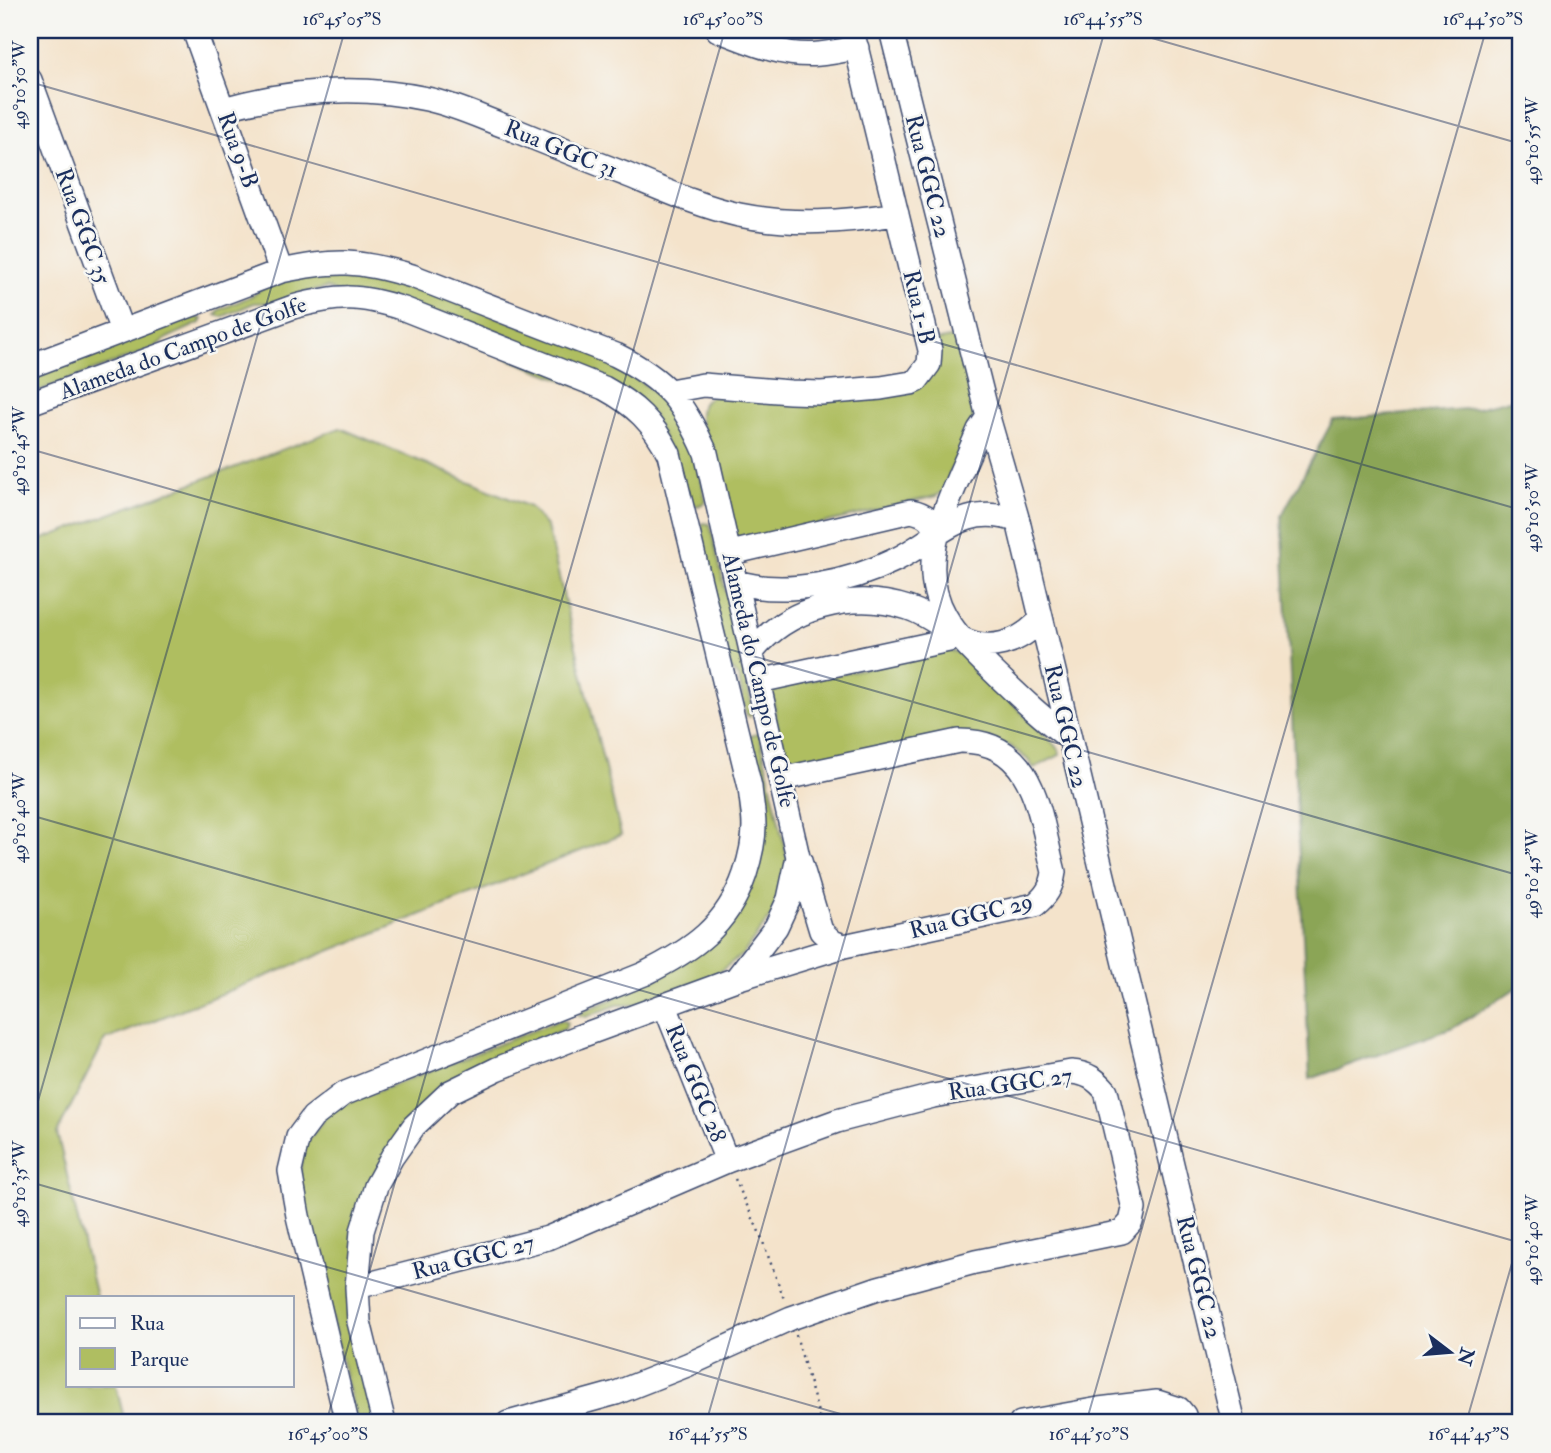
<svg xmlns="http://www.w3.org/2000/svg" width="1551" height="1453" viewBox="0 0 1551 1453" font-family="'IM FELL Double Pica',serif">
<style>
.green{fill:#afbe61;stroke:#657660;stroke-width:2}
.forest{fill:#8ba557;stroke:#536a5a;stroke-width:2}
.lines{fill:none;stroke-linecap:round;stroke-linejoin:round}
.minor-casing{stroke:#3c4a6e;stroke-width:26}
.path{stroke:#3c4a6e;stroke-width:2.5;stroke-dasharray:2 5;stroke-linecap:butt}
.minor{stroke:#fff;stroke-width:23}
.ticks{fill:none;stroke:#1b2f5e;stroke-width:2;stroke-opacity:0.45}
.labels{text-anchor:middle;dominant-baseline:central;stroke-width:5;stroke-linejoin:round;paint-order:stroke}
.street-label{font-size:23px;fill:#1b2f5e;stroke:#f6f6f2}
.neatline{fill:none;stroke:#1b2f5e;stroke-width:2.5}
.ticks-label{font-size:18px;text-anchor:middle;fill:#1b2f5e}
</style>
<rect width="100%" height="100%" fill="#f6f6f2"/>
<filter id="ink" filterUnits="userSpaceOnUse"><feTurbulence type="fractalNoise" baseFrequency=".0143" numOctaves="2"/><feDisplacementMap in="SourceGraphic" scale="14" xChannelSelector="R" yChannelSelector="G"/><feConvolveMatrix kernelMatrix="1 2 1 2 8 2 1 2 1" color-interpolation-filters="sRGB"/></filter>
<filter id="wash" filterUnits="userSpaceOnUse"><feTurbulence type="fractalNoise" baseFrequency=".00686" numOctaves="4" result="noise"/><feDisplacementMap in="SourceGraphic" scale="28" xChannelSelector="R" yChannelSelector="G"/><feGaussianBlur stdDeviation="1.57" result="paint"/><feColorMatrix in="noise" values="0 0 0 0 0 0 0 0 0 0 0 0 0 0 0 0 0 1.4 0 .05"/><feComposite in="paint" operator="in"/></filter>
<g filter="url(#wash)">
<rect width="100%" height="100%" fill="#f4e3cb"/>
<path class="green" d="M372,270L610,359L665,400L694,446L706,502L698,506L692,504L653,415L327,288L299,294L275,303H254L222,317L216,315L219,310L254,295L267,283L303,272Z
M195,317L202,319L200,323L167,338L152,349L30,394V373L148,329H162Z
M961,336L978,407L942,492L936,496L741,543L735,540L700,419C699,407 703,400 714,395L910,393L935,341Z
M340,428L530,507L547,527L621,835L105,1040L57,1133L96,1297H68V1385H116L125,1423H30V544Z
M703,523L710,524L753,710L750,717L746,714L739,679L730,668L707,579L709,563L701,528Z
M947,650L961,653L1059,749L1060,755L1034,768L1027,759L1009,745L809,763C776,762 777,716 772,692L775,688Z
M759,733L788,862L773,913L743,954L716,974L636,1005H617L586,1017L579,1015L581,1012L613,999L743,899L748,737Z
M560,1020L567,1022L565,1029L527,1044L518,1051L462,1077L358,1209L377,1423H357L299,1185L303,1147L332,1109Z"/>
<path class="forest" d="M1521,397V985L1453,1028L1310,1079L1282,515L1333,420L1477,408Z"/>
</g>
<g filter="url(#ink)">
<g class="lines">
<defs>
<path id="minor" d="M194,30L281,271
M718,30C749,42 785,58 819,54C831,53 844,50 857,48
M891,30L988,417L1018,521L1234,1423
M30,80L122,331
M223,109C290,90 358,84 427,99C455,105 480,117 507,127C546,143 585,159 625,174C662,189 699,206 739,215C793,226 844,222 897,214
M30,366L281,271C336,259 358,260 412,276L616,355C666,380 683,401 706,453L798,857L789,899L776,927L736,979L578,1037L497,1069L450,1092L414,1126L392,1157L376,1186L362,1231L357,1287L359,1322L384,1423
M670,391L703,385L790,392L821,393L881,388L911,383L917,380L929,364L930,350L852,30
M30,403L293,307C339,295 358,294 404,309L604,388C635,405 653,422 669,454L750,787C751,800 754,813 754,826C754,842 750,858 745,874C727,927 692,950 644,974L343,1094L313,1117L298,1137L290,1171L298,1216L347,1423
M988,417L979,430C965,464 942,510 935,545C923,608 959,638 999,677C1022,699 1043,719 1068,737
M731,553L911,511C926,514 931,519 938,533
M737,582C786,597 850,582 895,560C940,538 963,501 1018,521
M752,652C787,607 853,590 908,608C927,614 942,627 959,637C988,654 1020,643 1041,619
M759,681L949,640L957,636
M800,861L821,931L833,942L844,946
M736,979L844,946L1035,905C1046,896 1052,887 1054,872C1039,815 1036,740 959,741L781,779
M665,1006L727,1161
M357,1287L548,1238L727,1161L837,1121L933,1096L1071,1072C1087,1073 1096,1079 1106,1091L1134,1209L1131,1222L1122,1232L975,1262L878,1288L791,1318L687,1365L616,1393L508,1423
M1021,1423L1099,1409L1157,1402L1179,1409L1184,1415L1186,1423"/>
</defs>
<use href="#minor" class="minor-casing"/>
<path class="path" d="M735,1179L760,1234L784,1299
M796,1335L821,1423"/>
<use href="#minor" class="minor"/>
</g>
</g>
<path class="ticks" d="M1124,30L1521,144M30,82L1521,510M30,449L1521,876M30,815L1521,1243M30,1129L345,30M30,1182L872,1423M326,1423L725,30M706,1423L1105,30M1086,1423L1486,30M1466,1423L1521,1232"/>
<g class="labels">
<g class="street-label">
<text transform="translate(561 149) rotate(22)">Rua GGC 31</text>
<text transform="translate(238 150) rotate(70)">Rua 9-B</text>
<text transform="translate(928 176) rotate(76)">Rua GGC 22</text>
<text transform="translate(83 226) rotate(70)">Rua GGC 35</text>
<text transform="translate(919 307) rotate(77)">Rua 1-B</text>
<text transform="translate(183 348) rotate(-20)">Alameda do Campo de Golfe</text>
<text transform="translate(759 680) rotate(77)">Alameda do Campo de Golfe</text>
<text transform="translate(1066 726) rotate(77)">Rua GGC 22</text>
<text transform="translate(971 916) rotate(-14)">Rua GGC 29</text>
<text transform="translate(696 1083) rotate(68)">Rua GGC 28</text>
<text transform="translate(1010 1084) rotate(-8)">Rua GGC 27</text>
<text transform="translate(473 1257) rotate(-14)">Rua GGC 27</text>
<text transform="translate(1199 1277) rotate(76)">Rua GGC 22</text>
</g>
</g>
<rect width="1551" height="1453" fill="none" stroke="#f6f6f2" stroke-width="77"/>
<rect x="66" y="1296" width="228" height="91" fill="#f6f6f2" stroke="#9ea6b7" stroke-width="2"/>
<rect x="80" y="1318" width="35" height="10" fill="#ffffff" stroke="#9ea6b7" stroke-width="2"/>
<text x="130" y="1330" font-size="21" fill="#1b2f5e">Rua</text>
<rect x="80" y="1348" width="35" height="21" fill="#afbe61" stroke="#9ea6b7" stroke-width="2"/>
<text x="130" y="1366" font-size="21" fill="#1b2f5e">Parque</text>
<g transform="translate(1450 1352) rotate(106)" stroke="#f6f6f2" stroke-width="5" paint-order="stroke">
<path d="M0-5L12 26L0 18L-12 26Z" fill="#1b2f5e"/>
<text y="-10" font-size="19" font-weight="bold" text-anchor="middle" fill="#1b2f5e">N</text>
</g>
<rect x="38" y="38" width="1474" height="1376" class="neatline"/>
<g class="ticks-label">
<text x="342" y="25">16°45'05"S</text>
<text x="723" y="25">16°45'00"S</text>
<text x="1103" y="25">16°44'55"S</text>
<text x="1483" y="25">16°44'50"S</text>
<text transform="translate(19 85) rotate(-90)" y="6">49°10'50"W</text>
<text transform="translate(1532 141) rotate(-90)" y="6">49°10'55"W</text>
<text transform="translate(19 451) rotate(-90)" y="6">49°10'45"W</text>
<text transform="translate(1532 508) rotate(-90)" y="6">49°10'50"W</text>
<text transform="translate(19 818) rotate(-90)" y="6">49°10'40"W</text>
<text transform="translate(1532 874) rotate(-90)" y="6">49°10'45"W</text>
<text transform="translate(19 1184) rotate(-90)" y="6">49°10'35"W</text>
<text transform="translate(1532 1240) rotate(-90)" y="6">49°10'40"W</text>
<text x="328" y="1440">16°45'00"S</text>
<text x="708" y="1440">16°44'55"S</text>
<text x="1089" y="1440">16°44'50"S</text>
<text x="1469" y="1440">16°44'45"S</text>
</g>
</svg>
